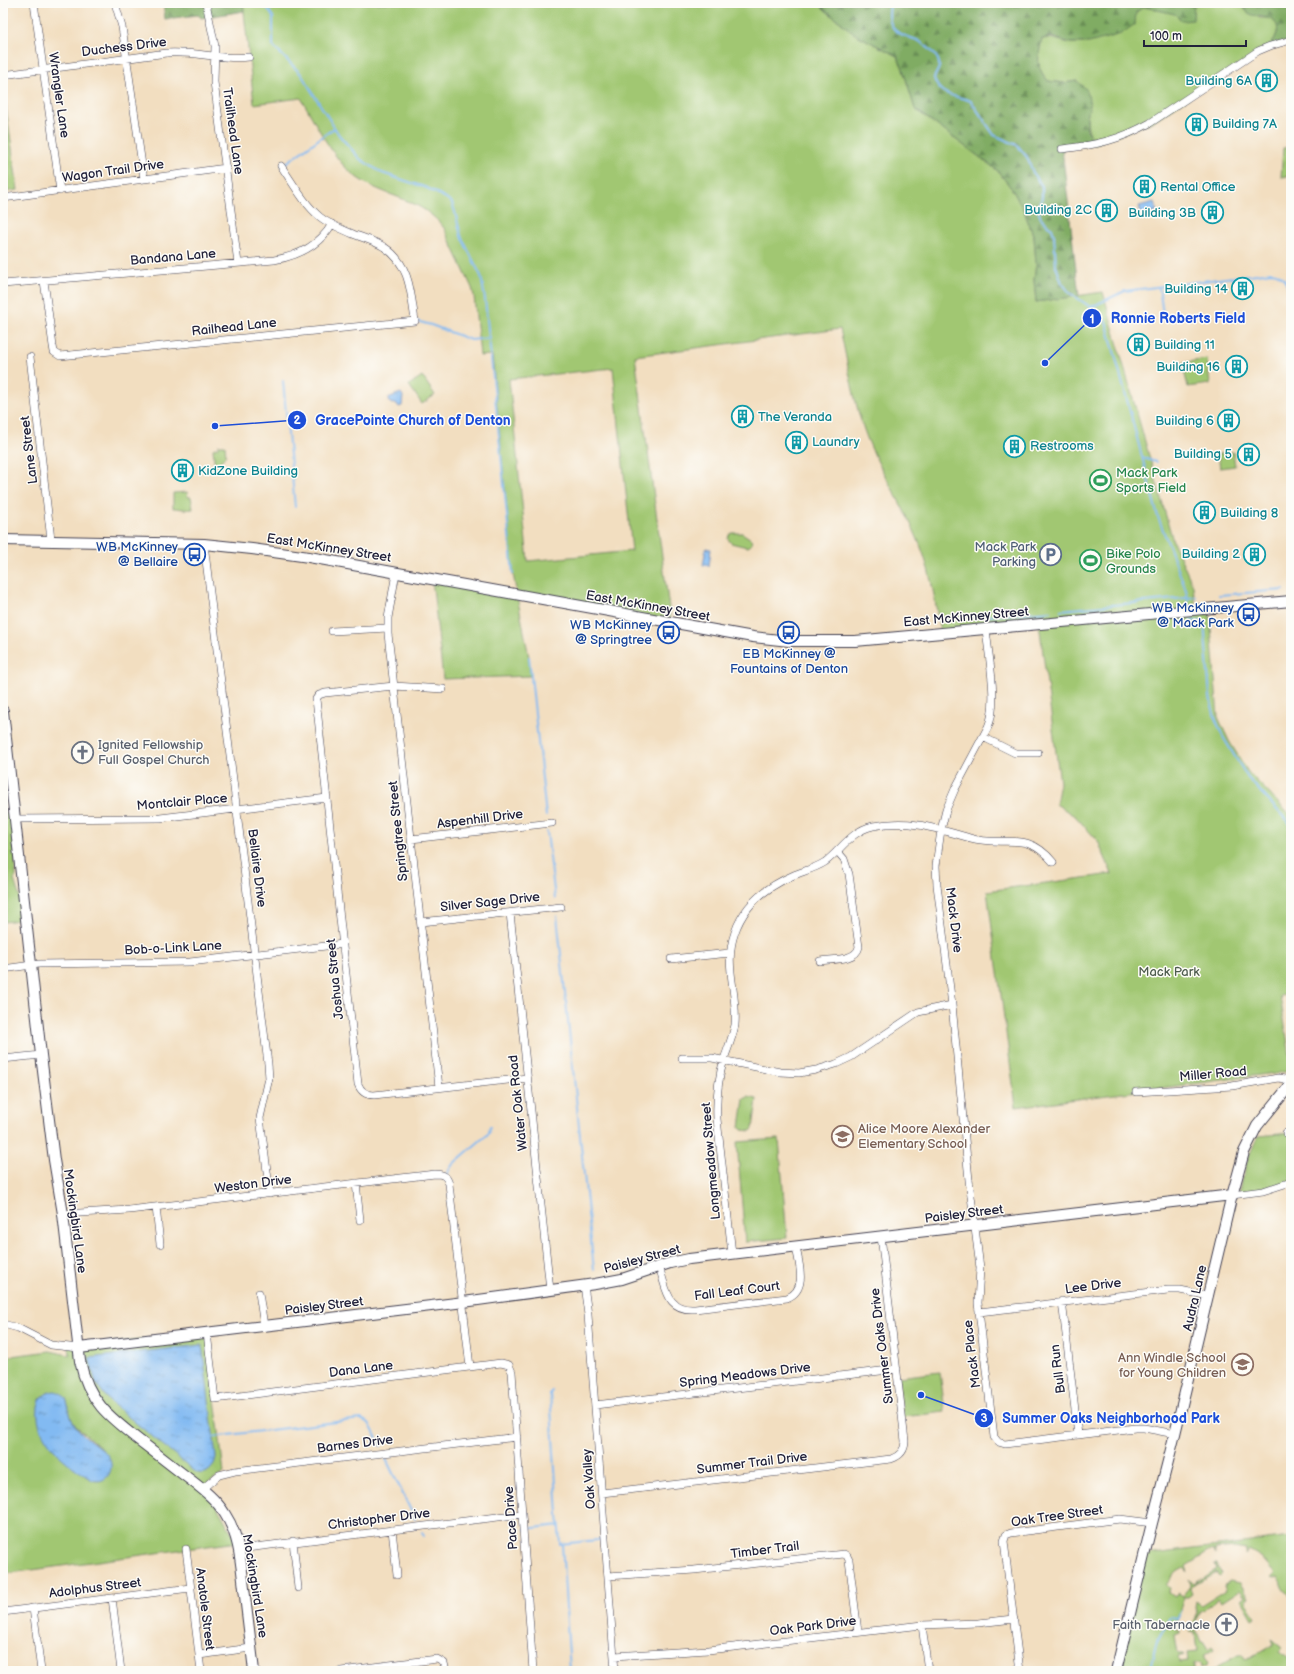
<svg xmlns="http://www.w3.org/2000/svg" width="1294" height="1674" viewBox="0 0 1294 1674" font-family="'Balsamiq Sans',sans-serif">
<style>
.green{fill:#a1c772;stroke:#627456;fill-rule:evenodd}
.forest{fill:url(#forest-firs);stroke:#516750}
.water{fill:url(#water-ripples);stroke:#526e96}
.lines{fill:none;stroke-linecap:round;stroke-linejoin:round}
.stream{stroke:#82baf2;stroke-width:2}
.street-casing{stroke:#413e4f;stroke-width:8}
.secondary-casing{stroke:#413e4f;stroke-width:12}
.street{stroke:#fff;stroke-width:7}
.secondary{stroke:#fff;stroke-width:10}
.labels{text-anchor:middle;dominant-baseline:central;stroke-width:3;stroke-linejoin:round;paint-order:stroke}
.street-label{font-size:13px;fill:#22223b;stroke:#fdfcf7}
.culture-label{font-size:13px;fill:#0d838f;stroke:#fdfcf7;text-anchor:end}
.leisure-label{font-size:13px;fill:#27864d;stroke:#fdfcf7;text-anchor:start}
.transit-label{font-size:13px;fill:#164399;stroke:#fdfcf7;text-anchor:end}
.service-label{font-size:13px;fill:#4e5e75;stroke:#fdfcf7;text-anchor:end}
.worship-label{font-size:13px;fill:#5b616d;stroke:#fdfcf7;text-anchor:start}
.park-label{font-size:13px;fill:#4e5c4e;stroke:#fdfcf7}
.education-label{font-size:13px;fill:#785e54;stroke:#fdfcf7;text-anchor:start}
.leader{fill:none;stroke:#1d4ed8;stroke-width:1.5}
.callout-dot{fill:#1d4ed8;stroke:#fdfcf7;stroke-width:1.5}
.mark-label{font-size:12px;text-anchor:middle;font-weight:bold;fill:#fff}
.callout-label{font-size:14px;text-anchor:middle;font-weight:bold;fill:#1d4ed8;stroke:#fdfcf7;stroke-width:3;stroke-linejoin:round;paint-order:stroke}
</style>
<defs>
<pattern id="forest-firs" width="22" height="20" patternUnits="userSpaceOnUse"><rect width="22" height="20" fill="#80ac64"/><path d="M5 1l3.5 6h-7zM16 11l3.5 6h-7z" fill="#688c54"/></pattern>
<pattern id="water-ripples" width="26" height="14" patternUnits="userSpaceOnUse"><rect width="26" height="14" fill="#82baf2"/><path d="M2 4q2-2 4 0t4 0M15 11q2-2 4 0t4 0" fill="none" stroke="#6a97c5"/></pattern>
</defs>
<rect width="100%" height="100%" fill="#fdfcf7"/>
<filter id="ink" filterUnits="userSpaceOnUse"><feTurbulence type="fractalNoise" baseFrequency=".025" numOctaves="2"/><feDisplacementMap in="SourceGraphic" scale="8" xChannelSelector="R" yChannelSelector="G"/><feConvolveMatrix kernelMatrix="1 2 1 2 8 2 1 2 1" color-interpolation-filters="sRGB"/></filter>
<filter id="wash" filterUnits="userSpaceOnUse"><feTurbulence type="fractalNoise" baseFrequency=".012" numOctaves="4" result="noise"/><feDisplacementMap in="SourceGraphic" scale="16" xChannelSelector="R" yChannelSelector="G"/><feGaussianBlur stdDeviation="0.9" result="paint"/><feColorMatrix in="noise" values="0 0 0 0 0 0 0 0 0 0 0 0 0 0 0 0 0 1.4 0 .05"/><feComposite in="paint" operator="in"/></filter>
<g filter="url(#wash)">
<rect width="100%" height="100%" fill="#f2dec0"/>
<path class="green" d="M243,3H820L824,9L855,34L897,56L902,66L915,109L997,170L1012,189L1024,211L1034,237L1036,263L1034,280L1036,302L1103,292L1173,541L1193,586L1196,610L1210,615L1218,717L1229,741L1248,772L1291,816V994L1280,996L1291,1062V1071L1016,1107L987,891L1112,874L1098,841L1076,817L1056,804L1060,783L1039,623L940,633C935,598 930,565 915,533C901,501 880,471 867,438C854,405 848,364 840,329L635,356L671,623L517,596L529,657L531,676L443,679L432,579L517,595L513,574L492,355L480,356L474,296L472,288L444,228C422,199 392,199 362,181C335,165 317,125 301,98L254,104ZM613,368L632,551L528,561L509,379Z
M1194,3H1243L1244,9C1249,11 1255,16 1260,18C1263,18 1265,18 1267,18C1284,22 1277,36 1270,46L1150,123L1095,144C1086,127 1085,123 1090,105L1077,81L1064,83L1048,81C1035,66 1038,58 1042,39C1056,37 1059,42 1072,43C1103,45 1121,24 1144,6L1175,14L1195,6Z
M3,86L18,190L3,192Z
M1291,147V176L1281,177L1283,148Z
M1207,359L1210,384L1188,387L1182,363Z
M422,376L435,395L422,404L409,385Z
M218,445H225L226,455L215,468L213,449L218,447Z
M1233,452L1235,466L1220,468L1218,454Z
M187,492L188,497H191L193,509C184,510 180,508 173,508V493Z
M732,533H742L751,539L752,544L747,547L731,543L728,539L729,535Z
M14,811L16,876L14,880L27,919L3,922V813Z
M748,1097L757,1099L753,1129L751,1131L742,1130L740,1127L744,1099Z
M1291,1133V1182L1239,1194L1248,1158L1258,1136Z
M779,1139L787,1238L745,1242L737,1142Z
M207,1333L224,1473L207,1484L212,1498L237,1542L3,1574V1357L50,1351L69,1355L70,1354L69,1347ZM49,1392L66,1398L71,1419L75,1425L103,1450L88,1478L51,1447L40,1399Z
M940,1372L945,1412L903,1417L898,1377Z
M1291,1537V1599L1277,1576L1272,1578L1271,1576L1275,1573L1261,1557L1249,1550L1245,1555L1246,1549L1234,1547L1215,1549L1216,1555L1213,1550L1209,1552L1186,1566L1188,1572L1184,1568L1177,1572L1166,1585L1170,1588L1169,1592L1175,1596L1177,1593L1182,1596L1191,1585L1189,1580L1194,1584L1217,1569L1215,1564H1217L1221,1574L1219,1576L1216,1572L1190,1588L1192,1594L1188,1597H1183L1176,1630L1180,1631V1633L1175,1635L1178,1654H1183L1184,1655L1178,1657L1179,1662L1188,1661L1187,1653L1197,1652L1195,1633L1189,1632C1193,1624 1200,1616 1195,1607L1196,1601L1201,1605L1226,1589L1224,1584L1231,1581L1240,1583L1249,1598L1245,1601L1255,1617L1252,1619L1241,1600L1245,1597L1240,1590L1222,1602L1219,1598L1202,1610H1200L1195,1631L1197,1632L1201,1642L1203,1641L1208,1649L1212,1646L1214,1649L1203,1656L1207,1664L1206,1667L1201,1669L1200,1664H1194V1671H1116L1145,1555Z
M1272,1639L1282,1647L1279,1652L1288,1659L1291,1655V1671H1211L1239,1655H1242L1246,1661L1274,1644Z"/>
<path class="forest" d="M163,3H243L244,11L201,18L198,15L165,19Z
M820,3H1194L1193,20L1182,21L1175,14L1144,7L1136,12L1135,24L1121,34L1089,43H1071L1051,37L1042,39C1038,58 1035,66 1048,81L1064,83L1077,81L1087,90L1090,105L1087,116V129L1095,144L1062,149L1079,296L1036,302L1034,280L1036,263L1034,237L1024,211L1012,189L997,170L915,109L902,66L897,56L855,34L824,9Z
M1243,3H1291V40L1270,46C1277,36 1284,23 1267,18C1256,15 1245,17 1243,3Z"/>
<path class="water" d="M1154,202L1157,212L1142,216L1139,206Z
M401,393L403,396L402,406L399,407L396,403L392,404L389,402V398L394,397L395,395Z
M706,548L711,549L709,566L703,565Z
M202,1345L216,1457C214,1467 209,1475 197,1473L109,1401L96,1383L89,1358Z
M54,1391C70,1393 67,1408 72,1420C79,1435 97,1444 108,1455C116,1468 108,1485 92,1480C67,1464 34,1440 38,1407C39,1398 45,1393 54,1391Z"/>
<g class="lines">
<path class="stream" d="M264,3L273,17V46L301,74L339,135L360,159L382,173L427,188L446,198L452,203L455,212L461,236L481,276L485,299L513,574
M890,3C890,10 887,17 891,24C896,36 909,36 919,41C927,46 941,57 939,67C938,71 935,75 934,78C939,97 955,95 971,101L994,135L1017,145L1027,157L1034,175L1042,186V196L1039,212L1041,218L1052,229L1054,235L1056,266L1062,283L1070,293L1102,315L1106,321L1158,517L1186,590L1188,602
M282,166L334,128
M1159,287L1163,314
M1091,307L1125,291L1272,272C1291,274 1289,299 1291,314
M416,321L431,325L471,340L490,338
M283,381L295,507
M1143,458L1156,462
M1219,595L1284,590
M1061,610L1196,597
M1191,619L1193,621L1204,622L1210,697L1215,718L1223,737L1248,778L1291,825
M937,620L1051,611
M529,657L546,816
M547,832L555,899
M557,916L594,1270
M446,1175L453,1164L489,1133L490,1126
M552,1391L550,1393L560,1544L597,1540
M212,1437L361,1419L369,1423L381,1446
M386,1459L415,1519
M525,1529L560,1525
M422,1533L424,1536
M599,1540L604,1539
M562,1544L570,1671
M1149,1671L1157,1641L1170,1617L1178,1618L1180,1611"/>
</g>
</g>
<g filter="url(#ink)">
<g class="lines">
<defs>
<path id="street" d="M34,3L60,191
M115,3L122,27L144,179
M206,3L215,46L214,82L238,263
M3,75L167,53C195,51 221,60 249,57
M1062,149C1096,145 1120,140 1150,123L1258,51L1270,46L1291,40
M3,198L226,168
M44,281L53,346L54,352L60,356L415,321C411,294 410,263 384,247C375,241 363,238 353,234C342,229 330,225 320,217C304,204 293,183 281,166
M3,284L274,260C298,256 319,246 332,224
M30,357L51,540
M204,544L268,1064L269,1078L260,1118L270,1194
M396,573L388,618V634L439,1087
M986,628C988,655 999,703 988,727L955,789L946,810L941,830L936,866L937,885L952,1005L969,1180L980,1268L978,1303L994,1437L998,1442L1005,1444L1135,1428H1144L1175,1434
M332,631L388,628
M443,689L394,686L325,693L319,695L316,699L358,1084C361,1092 366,1095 374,1095L527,1078
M983,737L1015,753H1038
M15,819L160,818L327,798
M411,839L552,823
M510,913L550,1290
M421,922L561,907
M671,959L730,953
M820,961C832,959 856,961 859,947L849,874L844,859L837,851
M3,969L39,964L190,962L343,944
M682,1058H712L780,1072L799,1073L816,1070L836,1064L851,1057L918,1012L952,1005
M3,1059L41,1055
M1136,1092L1232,1086L1278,1078L1285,1079L1291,1083
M1286,1133H1291
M356,1183L360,1220
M1232,1195L1263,1191L1291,1182
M156,1207L160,1244
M63,1214L129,1210L435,1174C443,1174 447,1176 449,1184L470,1367
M732,1254L717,1119C716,1098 718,1079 724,1059C728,1048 733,1036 735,1025C738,992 723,965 735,932C745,903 768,886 794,875C804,871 816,868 825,862C841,850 851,831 873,826C910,819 935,828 970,838C1005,848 1026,829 1053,862
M659,1267C667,1289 666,1311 695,1309L787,1298C808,1290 799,1264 796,1247
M584,1285L588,1315L615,1671
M259,1293L264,1326
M1062,1301L1078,1435
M979,1312L1168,1290H1180L1209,1296
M3,1324L18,1328L51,1345L79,1348
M207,1333L215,1399L501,1363L509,1365L512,1372L533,1671
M595,1405L897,1369
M202,1489L219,1475L235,1471L517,1437
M602,1493L891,1459C900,1456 905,1450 905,1441L881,1236
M392,1530L397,1575
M293,1541L298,1588
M186,1549L201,1671
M239,1549L522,1514
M608,1576L694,1570L844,1554L847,1556L849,1560L858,1632
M112,1598L121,1671
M33,1608L41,1671
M3,1612L190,1588
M922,1625L928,1671
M199,1655L251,1648
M614,1656L708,1650L922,1625L978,1623L1014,1619
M341,1671L437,1659L444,1663L446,1671
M1020,1671L1004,1541L1006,1535L1011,1533L1120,1519L1152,1523"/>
<path id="secondary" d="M3,540L204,544L252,549L309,557L753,637L789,641H855L1291,601
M3,711L41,1055L54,1160L63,1214L80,1361C88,1401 109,1417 140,1441C156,1453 172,1466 188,1478C201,1488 216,1499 225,1514C241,1538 241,1568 245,1596C248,1621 251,1646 254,1671
M79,1348L456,1303L595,1284L622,1279L670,1263L689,1259L1232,1195
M1116,1671L1152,1523L1175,1434L1230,1203L1244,1152L1257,1126L1291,1084"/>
</defs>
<use href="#street" class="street-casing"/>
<use href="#secondary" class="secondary-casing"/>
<use href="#street" class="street"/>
<use href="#secondary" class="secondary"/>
</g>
</g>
<defs>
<symbol id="building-ring" viewBox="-11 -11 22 22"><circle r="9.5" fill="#fdfcf7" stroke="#0f9aa8" stroke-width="1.5"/><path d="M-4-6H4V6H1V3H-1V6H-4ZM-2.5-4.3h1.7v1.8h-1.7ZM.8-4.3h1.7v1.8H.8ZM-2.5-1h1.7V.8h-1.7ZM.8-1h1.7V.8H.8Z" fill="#0f9aa8"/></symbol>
<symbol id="stadium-ring" viewBox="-11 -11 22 22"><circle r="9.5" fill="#fdfcf7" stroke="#2e9e5b" stroke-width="1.5"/><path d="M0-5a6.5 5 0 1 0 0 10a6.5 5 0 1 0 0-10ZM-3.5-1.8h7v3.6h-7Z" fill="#2e9e5b"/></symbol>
<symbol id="bus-ring" viewBox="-11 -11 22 22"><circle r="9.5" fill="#fdfcf7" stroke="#1a4fb4" stroke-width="1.5"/><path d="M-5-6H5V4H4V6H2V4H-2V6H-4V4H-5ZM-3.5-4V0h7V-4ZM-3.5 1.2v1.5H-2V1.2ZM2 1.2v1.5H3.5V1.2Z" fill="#1a4fb4"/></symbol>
<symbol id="parking-ring" viewBox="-11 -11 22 22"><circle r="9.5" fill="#fdfcf7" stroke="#5c6f8a" stroke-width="1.5"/><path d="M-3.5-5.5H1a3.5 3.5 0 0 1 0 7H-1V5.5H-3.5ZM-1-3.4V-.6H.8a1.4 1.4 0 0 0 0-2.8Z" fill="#5c6f8a"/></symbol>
<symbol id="church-ring" viewBox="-11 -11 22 22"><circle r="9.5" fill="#fdfcf7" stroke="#6b7280" stroke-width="1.5"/><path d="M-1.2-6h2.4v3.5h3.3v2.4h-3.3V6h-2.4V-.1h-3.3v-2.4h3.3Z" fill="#6b7280"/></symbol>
<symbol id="school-ring" viewBox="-11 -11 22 22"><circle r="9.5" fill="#fdfcf7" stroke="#8d6e63" stroke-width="1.5"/><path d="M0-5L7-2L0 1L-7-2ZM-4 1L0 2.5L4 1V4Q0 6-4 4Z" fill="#8d6e63"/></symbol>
</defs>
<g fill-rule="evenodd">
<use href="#building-ring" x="1254" y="68" width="25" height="25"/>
<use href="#building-ring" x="1184" y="112" width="25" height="25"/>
<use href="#building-ring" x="1132" y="174" width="25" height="25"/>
<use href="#building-ring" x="1094" y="198" width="25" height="25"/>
<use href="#building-ring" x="1200" y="200" width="25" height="25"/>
<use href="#building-ring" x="1230" y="276" width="25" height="25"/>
<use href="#building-ring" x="1126" y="332" width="25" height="25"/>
<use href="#building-ring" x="1224" y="354" width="25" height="25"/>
<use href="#building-ring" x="730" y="404" width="25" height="25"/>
<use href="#building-ring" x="1216" y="408" width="25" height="25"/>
<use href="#building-ring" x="784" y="430" width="25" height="25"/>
<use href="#building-ring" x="1002" y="434" width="25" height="25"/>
<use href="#building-ring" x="1236" y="442" width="25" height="25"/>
<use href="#building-ring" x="170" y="458" width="25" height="25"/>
<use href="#stadium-ring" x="1088" y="468" width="25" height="25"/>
<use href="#building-ring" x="1192" y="500" width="25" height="25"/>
<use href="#bus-ring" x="182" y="542" width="25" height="25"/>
<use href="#parking-ring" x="1038" y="542" width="25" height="25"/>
<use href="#building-ring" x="1242" y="542" width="25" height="25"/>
<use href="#stadium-ring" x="1078" y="548" width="25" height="25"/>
<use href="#bus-ring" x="1236" y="602" width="25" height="25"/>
<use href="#bus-ring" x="656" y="620" width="25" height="25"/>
<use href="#bus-ring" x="776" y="620" width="25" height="25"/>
<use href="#church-ring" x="70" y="740" width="25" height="25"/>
<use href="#school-ring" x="830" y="1124" width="25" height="25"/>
<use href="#school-ring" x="1230" y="1352" width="25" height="25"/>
<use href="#church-ring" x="1214" y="1612" width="25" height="25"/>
</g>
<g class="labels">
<g class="street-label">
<text transform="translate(124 47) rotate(-7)">Duchess Drive</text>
<text transform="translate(59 95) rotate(82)">Wrangler Lane</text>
<text transform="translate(233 131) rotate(82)">Trailhead Lane</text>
<text transform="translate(113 171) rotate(-8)">Wagon Trail Drive</text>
<text transform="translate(173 257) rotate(-5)">Bandana Lane</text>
<text transform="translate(234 327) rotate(-6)">Railhead Lane</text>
<text transform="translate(29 450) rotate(-97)">Lane Street</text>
<text transform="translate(329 548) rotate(9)">East McKinney Street</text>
<text transform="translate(648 606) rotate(10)">East McKinney Street</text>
<text transform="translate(966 617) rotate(-5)">East McKinney Street</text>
<text transform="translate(182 802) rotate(-5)">Montclair Place</text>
<text transform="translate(480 819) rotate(-7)">Aspenhill Drive</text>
<text transform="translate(398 831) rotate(-96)">Springtree Street</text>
<text transform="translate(257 868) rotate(83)">Bellaire Drive</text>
<text transform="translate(490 902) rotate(-6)">Silver Sage Drive</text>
<text transform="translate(954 920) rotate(83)">Mack Drive</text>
<text transform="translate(173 948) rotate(-3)">Bob-o-Link Lane</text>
<text transform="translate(335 979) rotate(-96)">Joshua Street</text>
<text transform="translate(1213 1074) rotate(-5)">Miller Road</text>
<text transform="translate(518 1103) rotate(-96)">Water Oak Road</text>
<text transform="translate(711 1161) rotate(-95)">Longmeadow Street</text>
<text transform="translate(253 1184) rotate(-7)">Weston Drive</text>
<text transform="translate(964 1214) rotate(-7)">Paisley Street</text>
<text transform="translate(75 1221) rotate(82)">Mockingbird Lane</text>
<text transform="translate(642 1259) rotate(-15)">Paisley Street</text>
<text transform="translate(1093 1286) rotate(-7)">Lee Drive</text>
<text transform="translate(737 1291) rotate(-7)">Fall Leaf Court</text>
<text transform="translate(1195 1298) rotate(-77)">Audra Lane</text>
<text transform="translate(324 1306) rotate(-7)">Paisley Street</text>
<text transform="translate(882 1346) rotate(-97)">Summer Oaks Drive</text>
<text transform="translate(972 1354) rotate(-97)">Mack Place</text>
<text transform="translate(361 1369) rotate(-7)">Dana Lane</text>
<text transform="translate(1058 1369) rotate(-97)">Bull Run</text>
<text transform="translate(745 1375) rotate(-7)">Spring Meadows Drive</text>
<text transform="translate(355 1444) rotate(-7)">Barnes Drive</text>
<text transform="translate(752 1463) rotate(-7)">Summer Trail Drive</text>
<text transform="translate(589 1479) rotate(-94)">Oak Valley</text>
<text transform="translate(1057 1516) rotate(-8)">Oak Tree Street</text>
<text transform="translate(511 1518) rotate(-94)">Pace Drive</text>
<text transform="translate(379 1519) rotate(-7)">Christopher Drive</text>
<text transform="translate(765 1550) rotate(-7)">Timber Trail</text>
<text transform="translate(255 1586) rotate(81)">Mockingbird Lane</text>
<text transform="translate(95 1588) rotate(-7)">Adolphus Street</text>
<text transform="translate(205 1609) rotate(83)">Anatole Street</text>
<text transform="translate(813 1626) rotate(-7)">Oak Park Drive</text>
</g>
<g class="culture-label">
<text x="1252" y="81">Building 6A</text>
<text x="1212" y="124" text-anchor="start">Building 7A</text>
<text x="1160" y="187" text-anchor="start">Rental Office</text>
<text x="1092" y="210">Building 2C</text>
<text x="1196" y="213">Building 3B</text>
<text x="1228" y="289">Building 14</text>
<text x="1154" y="345" text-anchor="start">Building 11</text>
<text x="1220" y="367">Building 16</text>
<text x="758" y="417" text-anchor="start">The Veranda</text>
<text x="1214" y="421">Building 6</text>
<text x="812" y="442" text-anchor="start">Laundry</text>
<text x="1030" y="446" text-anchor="start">Restrooms</text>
<text x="1232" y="454">Building 5</text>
<text x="198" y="471" text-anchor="start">KidZone Building</text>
<text x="1220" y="513" text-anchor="start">Building 8</text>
<text x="1240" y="554">Building 2</text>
</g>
<g class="leisure-label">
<text x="1116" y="473">Mack Park<tspan x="1116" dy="15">Sports Field</tspan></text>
<text x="1106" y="554">Bike Polo<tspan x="1106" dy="15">Grounds</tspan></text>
</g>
<g class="transit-label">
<text x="178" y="547">WB McKinney<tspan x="178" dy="15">@ Bellaire</tspan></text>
<text x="1234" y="608">WB McKinney<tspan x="1234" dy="15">@ Mack Park</tspan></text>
<text x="652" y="625">WB McKinney<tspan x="652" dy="15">@ Springtree</tspan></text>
<text x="789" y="654" text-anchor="middle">EB McKinney @<tspan x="789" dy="15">Fountains of Denton</tspan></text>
</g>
<g class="service-label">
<text x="1036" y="547">Mack Park<tspan x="1036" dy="15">Parking</tspan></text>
</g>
<g class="worship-label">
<text x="98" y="745">Ignited Fellowship<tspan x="98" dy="15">Full Gospel Church</tspan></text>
<text x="1210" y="1625" text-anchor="end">Faith Tabernacle</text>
</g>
<g class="park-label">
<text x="1169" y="972">Mack Park</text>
</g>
<g class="education-label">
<text x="858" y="1129">Alice Moore Alexander<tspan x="858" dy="15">Elementary School</tspan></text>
<text x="1226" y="1358" text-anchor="end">Ann Windle School<tspan x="1226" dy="15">for Young Children</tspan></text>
</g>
</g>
<path class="leader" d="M1045 363L1092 318M215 426L297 420M921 1395L984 1418"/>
<g class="callout-dot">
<circle cx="1045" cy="363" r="4"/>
<circle cx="215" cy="426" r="4"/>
<circle cx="921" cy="1395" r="4"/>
<circle cx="1092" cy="318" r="10"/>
<circle cx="297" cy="420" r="10"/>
<circle cx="984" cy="1418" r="10"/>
</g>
<g class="mark-label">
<text x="1092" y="323">1</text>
<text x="297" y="424">2</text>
<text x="984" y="1422">3</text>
</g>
<g class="callout-label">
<text x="1178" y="323">Ronnie Roberts Field</text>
<text x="413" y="425">GracePointe Church of Denton</text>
<text x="1111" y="1423">Summer Oaks Neighborhood Park</text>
</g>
<rect width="1294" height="1674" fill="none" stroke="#fdfcf7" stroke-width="16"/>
<path d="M1144 40v6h102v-6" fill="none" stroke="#22223b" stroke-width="2"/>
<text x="1150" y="40" font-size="12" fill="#22223b" stroke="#fdfcf7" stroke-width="3" paint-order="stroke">100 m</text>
</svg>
